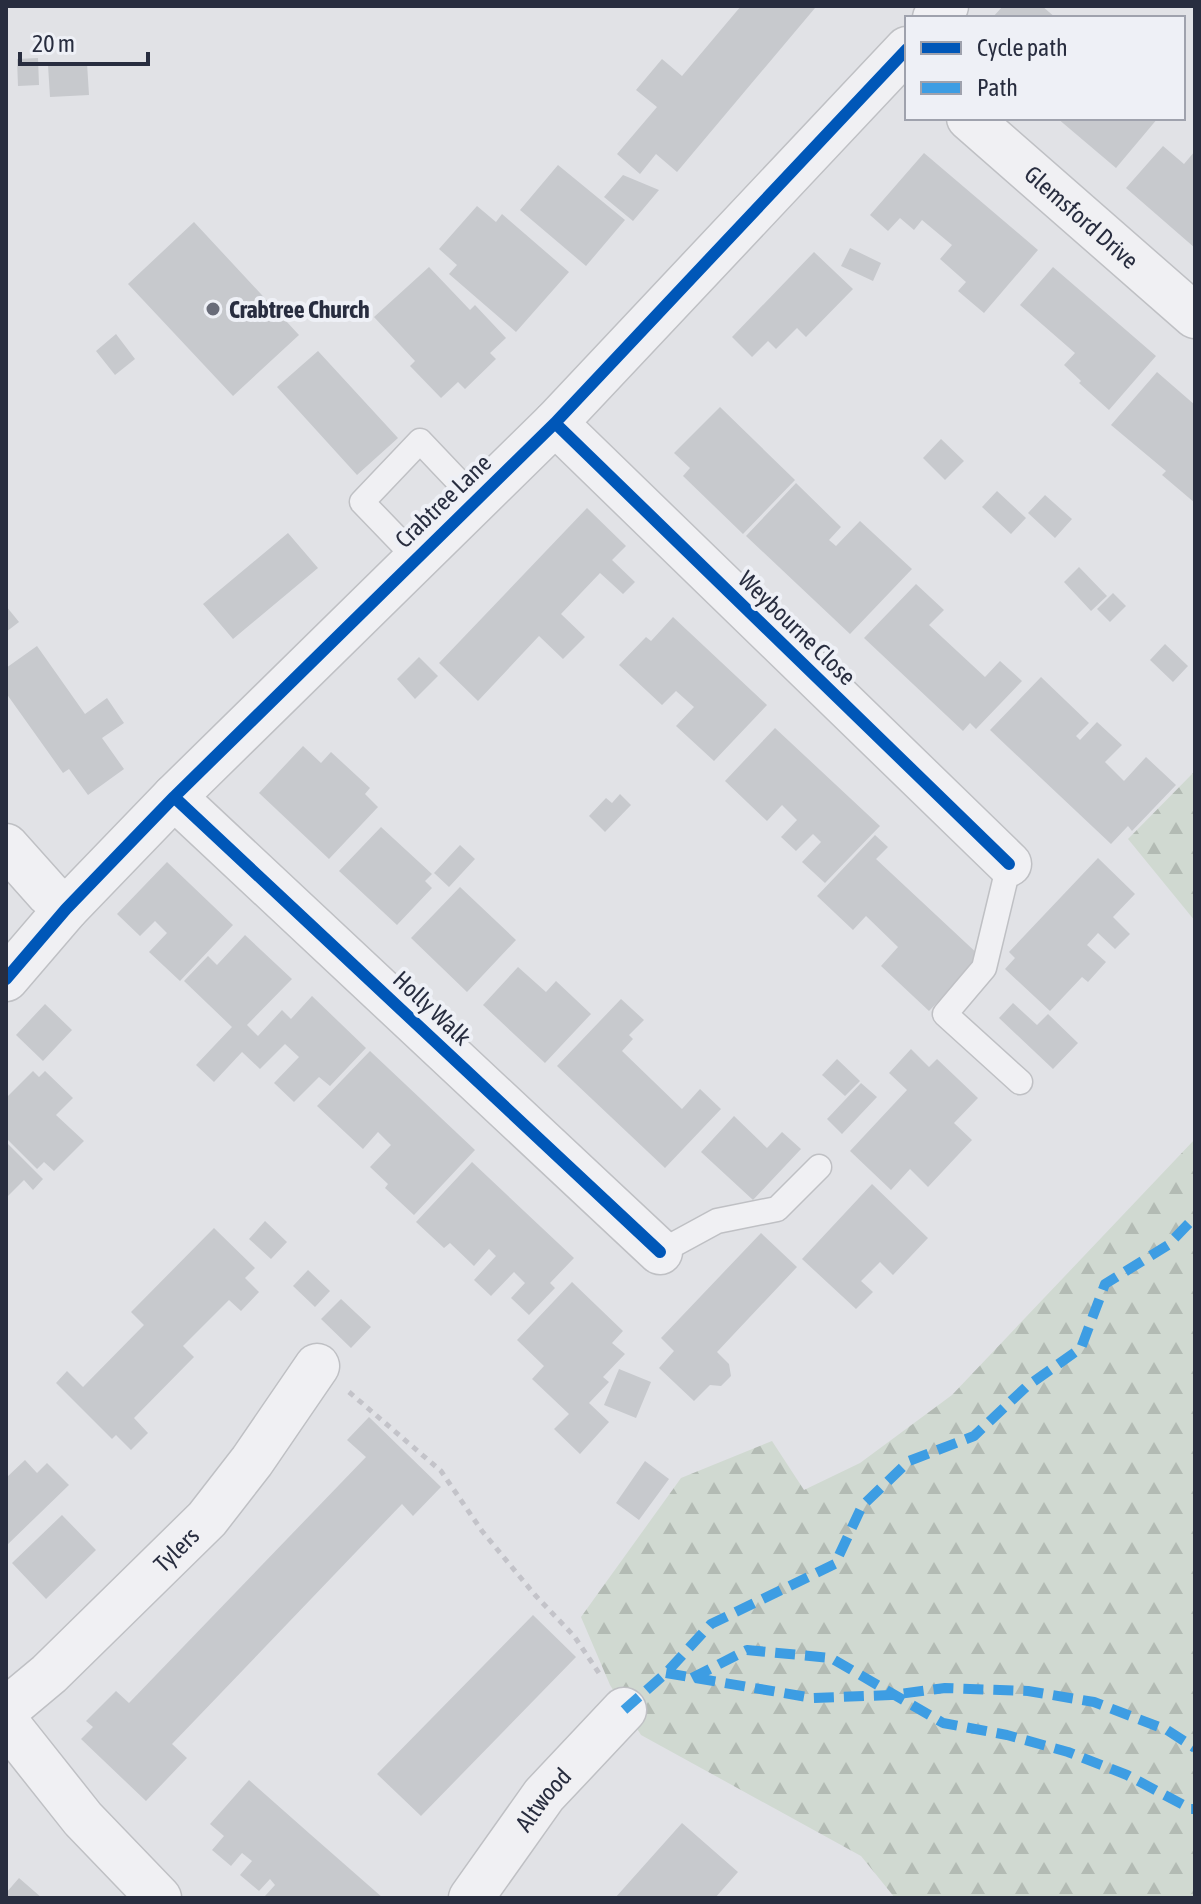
<svg xmlns="http://www.w3.org/2000/svg" width="1201" height="1904" viewBox="0 0 1201 1904" font-family="'Asap Condensed',sans-serif">
<style>
.forest{fill:url(#forest-firs)}
.building{fill:#c7c9cd}
.lines{fill:none;stroke-linecap:round;stroke-linejoin:round}
.lane-casing{stroke:#bfc0c4;stroke-width:27}
.street-casing{stroke:#bfc0c4;stroke-width:47}
.path{stroke:#c3c3c9;stroke-width:5;stroke-dasharray:6 6;stroke-linecap:butt}
.lane{stroke:#f0f0f3;stroke-width:24}
.street{stroke:#f0f0f3;stroke-width:44}
.quiet{stroke:#3d9de3;stroke-width:10;stroke-dasharray:20 10;stroke-linecap:butt}
.cycleway-casing{stroke:#eef0f6;stroke-width:17}
.cycleway{stroke:#0057b8;stroke-width:12}
.poi-dot{fill:#696c79;stroke:#eef0f6;stroke-width:3}
.labels{text-anchor:middle;dominant-baseline:central;stroke-width:8;stroke-linejoin:round;paint-order:stroke}
.street-label{font-size:24px;fill:#282d3f;stroke:#eef0f6}
.poi-label{font-size:24px;font-weight:bold;fill:#282d3f;stroke:#eef0f6;text-anchor:start}
</style>
<defs>
<pattern id="forest-firs" width="22" height="20" patternUnits="userSpaceOnUse" patternTransform="scale(2)"><rect width="22" height="20" fill="#d0d9d1"/><path d="M5 1l3.5 6h-7zM16 11l3.5 6h-7z" fill="#b3bbb4"/></pattern>
</defs>
<rect width="100%" height="100%" fill="#e1e2e6"/>
<path class="forest" d="M1195,771V921L1128,839Z
M1195,1139V1898H895L861,1856L641,1735L610,1685L581,1617L681,1478L772,1441L804,1490L860,1463L952,1395Z"/>
<path class="building" d="M741,6L815,8L677,172L656,154L640,174L617,154L657,107L636,90L662,59L682,76Z
M1003,6H1042L1056,18H992Z
M38,58L39,85L18,86L17,59Z
M87,63L89,95L50,97L48,65Z
M1057,118H1158L1116,168Z
M1163,146L1184,164L1195,151V248L1126,188Z
M924,153L1038,250L984,313L958,291L966,282L940,259L952,245L922,220L914,230L900,218L888,231L870,215Z
M558,165L625,220L586,266L520,210Z
M623,175L659,190L633,221L604,197Z
M477,206L496,222L502,214L569,272L516,332L449,274L457,265L439,249Z
M194,222L299,335L233,396L128,284Z
M850,248L881,263L873,281L841,266Z
M814,252L853,289L806,337L797,328L776,349L768,341L752,357L732,337Z
M429,267L470,310L475,305L506,338L490,353L496,359L465,389L458,382L441,398L410,366L415,361L374,317Z
M1053,267L1156,356L1109,410L1079,383L1081,381L1064,365L1075,353L1020,305Z
M116,334L135,359L115,375L96,351Z
M318,351L398,438L357,475L277,387Z
M1157,372L1195,405V503L1162,475L1166,471L1111,425Z
M720,407L795,480L743,534L683,476L690,468L674,453Z
M941,439L964,461L945,480L923,458Z
M796,483L841,527L829,540L836,546L860,521L912,569L850,634L746,536Z
M997,491L1026,518L1011,534L982,507Z
M1045,495L1072,519L1055,538L1028,513Z
M587,508L626,546L612,560L635,582L623,594L600,573L561,614L585,637L563,659L539,636L478,701L439,663Z
M288,533L318,568L233,639L203,604Z
M1079,567L1107,596L1091,611L1064,582Z
M916,584L944,610L929,625L985,677L1000,661L1022,681L976,729L970,723L963,731L864,638Z
M1113,593L1126,606L1110,622L1097,609Z
M6,606L19,622L6,632Z
M673,617L767,705L714,761L676,726L694,707L676,691L662,705L619,665L646,637L651,641Z
M1165,644L1188,666L1173,682L1150,660Z
M37,646L85,714L107,698L124,723L102,738L124,769L88,795L69,769L63,773L6,693V668Z
M419,657L438,676L415,699L397,679Z
M1041,677L1089,723L1076,736L1080,740L1097,722L1122,745L1105,762L1124,781L1146,757L1176,785L1132,831L1128,826L1111,844L990,730Z
M775,728L880,826L825,883L802,862L821,842L813,834L796,851L781,837L797,820L782,805L767,821L725,781Z
M303,746L321,763L331,752L370,788L365,794L378,807L329,859L259,793Z
M620,794L631,805L605,832L589,816L606,798L612,803Z
M381,827L432,874L425,881L432,888L397,925L339,871Z
M875,835L888,847L876,859L981,957L929,1011L881,966L898,947L866,916L853,930L817,896Z
M460,845L475,859L449,887L434,873Z
M1098,858L1135,894L1113,917L1130,934L1115,949L1098,933L1087,945L1106,962L1088,982L1082,977L1050,1011L1005,969L1015,958L1009,952Z
M167,862L233,925L180,981L149,952L167,933L155,921L140,936L117,914Z
M460,887L516,940L467,992L411,938Z
M245,935L292,979L247,1025L258,1036L282,1010L291,1019L312,996L366,1048L330,1086L319,1077L294,1102L274,1083L299,1057L285,1044L260,1069L242,1052L214,1082L196,1065L232,1027L184,981L208,956L217,965Z
M518,967L546,992L556,981L591,1014L545,1063L483,1005Z
M621,999L644,1020L629,1035L633,1039L622,1051L682,1109L700,1089L721,1109L665,1168L557,1066Z
M1013,1003L1037,1025L1048,1014L1078,1043L1053,1069L999,1018Z
M45,1004L72,1030L43,1061L16,1035Z
M911,1049L929,1067L937,1059L978,1098L954,1123L972,1140L928,1187L910,1169L891,1190L850,1151L907,1090L889,1073Z
M370,1051L475,1150L414,1215L385,1188L388,1184L370,1167L391,1145L378,1132L363,1149L317,1106Z
M837,1059L860,1081L845,1096L822,1075Z
M33,1071L39,1077L45,1071L73,1098L56,1115L84,1141L54,1171L44,1162L37,1169L6,1138V1098Z
M861,1083L877,1097L842,1134L827,1119Z
M734,1116L767,1148L782,1132L801,1149L753,1200L701,1152Z
M6,1142L43,1179L33,1190L24,1180L6,1198Z
M472,1162L574,1258L550,1283L555,1288L529,1315L511,1298L525,1283L514,1272L491,1296L474,1280L496,1256L489,1249L474,1266L450,1243L444,1248L416,1222Z
M872,1184L928,1238L893,1275L880,1262L861,1281L873,1292L856,1309L802,1259Z
M265,1221L287,1242L271,1259L249,1239Z
M214,1228L255,1268L245,1278L259,1292L241,1311L229,1300L183,1346L194,1357L134,1418L148,1433L131,1450L116,1435L112,1439L56,1383L67,1371L83,1387L144,1325L131,1312Z
M761,1233L797,1267L717,1352L729,1364L731,1376L721,1386L710,1385L694,1401L659,1368L674,1351L661,1338Z
M308,1270L330,1291L315,1307L293,1286Z
M572,1282L623,1331L612,1343L625,1354L603,1377L609,1382L589,1403L609,1422L580,1454L554,1429L569,1414L532,1379L544,1366L517,1340Z
M341,1299L371,1327L351,1348L321,1319Z
M619,1369L651,1382L636,1418L604,1405Z
M369,1417L441,1487L413,1516L402,1504L197,1718L172,1744L187,1758L146,1801L81,1739L93,1727L86,1721L116,1691L129,1703L366,1457L347,1440Z
M25,1460L37,1473L47,1463L69,1485L6,1546V1478Z
M645,1461L669,1479L639,1520L616,1503Z
M62,1515L96,1550L46,1599L12,1563Z
M533,1615L576,1657L421,1816L377,1774Z
M249,1780L310,1834L383,1898H268L265,1896L275,1885L270,1879L259,1891L240,1875L252,1861L242,1853L231,1866L212,1850L224,1836L210,1824Z
M682,1823L738,1872L715,1898H615Z
M19,1878L42,1898H6V1893Z"/>
<g class="lines">
<defs>
<path id="lane" d="M416,558L362,502L420,441L476,500
M1009,864L984,968L945,1014L1020,1082
M660,1252L717,1221L777,1209L819,1167"/>
<g id="street">
<path d="M935,18L946,6"/>
<path id="s1" d="M969,118L1195,316"/>
<path d="M555,423L1009,864"/>
<path d="M174,797L660,1252"/>
<path d="M6,846L48,893L66,909"/>
<path d="M6,979L66,909L174,797L555,423L907,49"/>
<path id="s2" d="M6,1710L49,1674L207,1519L252,1461L317,1366"/>
<path d="M6,1722L83,1819L159,1898"/>
<path id="s3" d="M471,1898L544,1795L624,1710"/>
</g>
</defs>
<use href="#lane" class="lane-casing"/>
<use href="#street" class="street-casing"/>
<path class="path" d="M349,1392L441,1471L482,1531L535,1595L574,1636L601,1676"/>
<use href="#lane" class="lane"/>
<use href="#street" class="street"/>
<path class="quiet" d="M666,1673L813,1698L891,1695L945,1688L1028,1691L1094,1702L1167,1730L1195,1748
M692,1678L747,1650L831,1658L943,1723L1007,1735L1068,1752L1127,1775L1191,1809H1195
M624,1710L666,1673L711,1624L835,1564L862,1506L909,1461L974,1436L1026,1387L1081,1348L1105,1284L1168,1245L1195,1217"/>
<defs>
<path id="cycleway" d="M555,423L1009,864
M174,797L660,1252
M6,979L66,909L174,797L555,423L907,49"/>
</defs>
<use href="#cycleway" class="cycleway-casing"/>
<use href="#cycleway" class="cycleway"/>
</g>
<circle class="poi-dot" cx="213" cy="309" r="8"/>
<g class="labels">
<g class="street-label">
<text stroke="none"><textPath href="#s1" startOffset="150">Glemsford Drive</textPath></text>
<text transform="translate(443 501) rotate(-44)">Crabtree Lane</text>
<text transform="translate(797 628) rotate(44)">Weybourne Close</text>
<text transform="translate(432 1008) rotate(43)">Holly Walk</text>
<text stroke="none"><textPath href="#s2" startOffset="234">Tylers</textPath></text>
<text stroke="none"><textPath href="#s3" startOffset="122">Altwood</textPath></text>
</g>
<g class="poi-label">
<text x="229" y="309">Crabtree Church</text>
</g>
</g>
<rect width="1201" height="1904" fill="none" stroke="#282d3f" stroke-width="16"/>
<rect x="905" y="16" width="280" height="104" fill="#eef0f6" stroke="#9fa2ad" stroke-width="2"/>
<rect x="921" y="42" width="40" height="12" fill="#0057b8" stroke="#9fa2ad" stroke-width="2"/>
<text x="977" y="56" font-size="24" fill="#282d3f">Cycle path</text>
<rect x="921" y="82" width="40" height="12" fill="#3d9de3" stroke="#9fa2ad" stroke-width="2"/>
<text x="977" y="96" font-size="24" fill="#282d3f">Path</text>
<path d="M20 52v12h128v-12" fill="none" stroke="#282d3f" stroke-width="4"/>
<text x="32" y="52" font-size="24" fill="#282d3f" stroke="#eef0f6" stroke-width="6" paint-order="stroke">20 m</text>
</svg>
